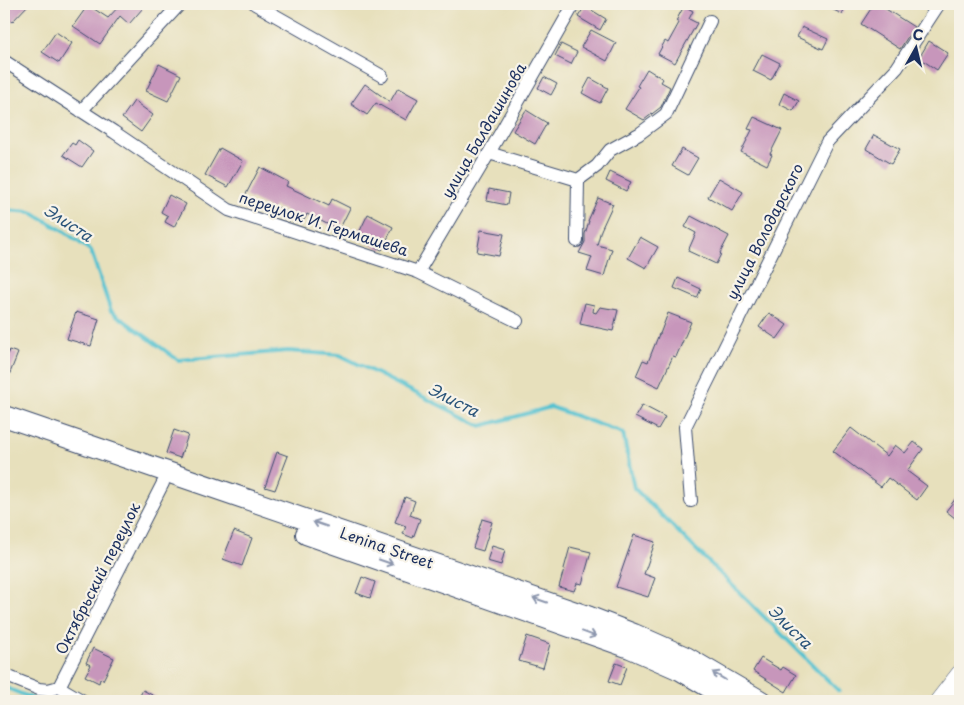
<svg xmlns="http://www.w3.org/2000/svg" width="964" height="705" viewBox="0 0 964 705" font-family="'Playpen Sans',sans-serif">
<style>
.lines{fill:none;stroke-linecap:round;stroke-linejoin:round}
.stream{stroke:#56c2d0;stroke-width:4}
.building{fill:#c796bb}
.street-casing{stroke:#3a4a6c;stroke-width:14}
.secondary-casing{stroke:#3a4a6c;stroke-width:19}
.primary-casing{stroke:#3a4a6c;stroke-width:22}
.street{stroke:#fff;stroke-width:12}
.secondary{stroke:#fff;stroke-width:18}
.primary{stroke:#fff;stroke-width:20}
.oneway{stroke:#8d97ae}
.labels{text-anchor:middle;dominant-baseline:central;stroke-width:4.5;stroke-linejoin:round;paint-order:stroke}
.street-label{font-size:15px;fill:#1b2f5e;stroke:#f7f3e8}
.water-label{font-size:16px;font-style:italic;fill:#2a547a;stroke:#f7f3e8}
</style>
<rect width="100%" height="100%" fill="#f7f3e8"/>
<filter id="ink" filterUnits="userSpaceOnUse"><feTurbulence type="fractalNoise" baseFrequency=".02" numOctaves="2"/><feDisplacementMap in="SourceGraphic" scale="10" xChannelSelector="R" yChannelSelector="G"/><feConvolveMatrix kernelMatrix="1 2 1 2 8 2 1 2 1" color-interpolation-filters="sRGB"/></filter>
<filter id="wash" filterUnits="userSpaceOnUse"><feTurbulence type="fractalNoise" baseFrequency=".0096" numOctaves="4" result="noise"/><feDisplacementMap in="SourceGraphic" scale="20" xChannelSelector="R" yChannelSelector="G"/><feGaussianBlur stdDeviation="1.12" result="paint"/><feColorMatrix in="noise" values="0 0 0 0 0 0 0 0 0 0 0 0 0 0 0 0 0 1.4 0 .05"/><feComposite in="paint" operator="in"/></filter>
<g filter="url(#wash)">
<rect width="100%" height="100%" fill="#e7e0bc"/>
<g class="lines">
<path class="stream" d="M4,210L31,212L65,232L91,251L111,311L178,360L288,351L340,355L481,426L551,407L623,433L634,488L839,691
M4,687L34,699L50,701"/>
</g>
<g id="blocks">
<path class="building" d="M4,4H29L12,22L4,15Z
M121,4H138L143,8L129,24L120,16L100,44L73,26L88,5L108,18Z
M821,4H847L842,14Z
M874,4H878L914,27L900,49L861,24Z
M585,6L606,19L600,30L578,17Z
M684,6L693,11L689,19L697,23L675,63L658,54L665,41L668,43L679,23L676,21Z
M802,27L828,39L823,49L797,37Z
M591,30L616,43L607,61L581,47Z
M56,32L72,43L59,63L42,52Z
M929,41L948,53L937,70L919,58Z
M561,44L577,52L571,64L555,56Z
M762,54L780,63L771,80L753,71Z
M159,64L181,75L168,101L146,91Z
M647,69L663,79L661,82L670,87L661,107L644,120L625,109L639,87L637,86Z
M544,77L557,84L551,95L538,88Z
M590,78L608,88L600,103L582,93Z
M365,84L390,102L398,88L418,99L406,120L376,103L367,115L351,104Z
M784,93L799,101L793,111L779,104Z
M134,101L153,115L141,132L122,118Z
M526,110L547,123L535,144L513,131Z
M754,117L782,130L770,154L772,155L767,165L741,152L752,130L748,129Z
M874,135L900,149L891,164L866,149Z
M78,140L93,151L82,167L63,155L72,143L75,145Z
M220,148L243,161L228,187L205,175Z
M682,149L698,158L688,175L672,166Z
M260,167L288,182L286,186L329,206L332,199L350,208L339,230L307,214L304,220L275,206L273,210L245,196Z
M610,172L631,182L626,191L606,181Z
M719,178L743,192L732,211L708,197Z
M489,189L509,193L507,205L487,201Z
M169,195L186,204L174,227L165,222L168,216L161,212Z
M598,198L613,204L601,230L597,245L612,249L604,276L587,271L592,257L579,253L585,242V234L589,221H588Z
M368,214L393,227L382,250L357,237Z
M691,216L729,236L720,253L721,254L716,264L688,251L696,233L685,227Z
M481,230L504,234L499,256L477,252Z
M640,237L658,247L646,268L628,258Z
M678,278L701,289L697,298L674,288Z
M585,303L594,305L593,312L596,313L600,307L618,310L613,331L580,324Z
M76,312L99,319L91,346L67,339Z
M668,313L691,322L676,357L673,356L659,387L636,376L643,360L648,362L659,334H660Z
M769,313L787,325L777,339L759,327Z
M9,350L18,353L4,388V363Z
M642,405L665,417L658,429L635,417Z
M851,428L887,456L895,445L905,453L914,442L923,449L907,471L927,486L917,500L888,478L881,487L833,451Z
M174,430L188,435L180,458L166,453Z
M277,452L288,456L275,490L265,487Z
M960,493V522L946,511Z
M405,497L415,501L410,515L420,519L413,538L403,534L406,526L395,522Z
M482,519L492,522L483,551L473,548Z
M234,531L252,538L242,566L223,559Z
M634,535L655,542L644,574L655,578L648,597L616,587Z
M492,546L505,550L501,565L487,561Z
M570,547L591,552L582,584L577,583L574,591L559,587Z
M362,577L375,582L370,598L356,593Z
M527,636L550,644L543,668L519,661Z
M93,648L114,658L103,680L100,679L99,683L85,676L91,665L86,663Z
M761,658L781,670L783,667L796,675L786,692L753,671Z
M616,663L627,667L620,685L609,681Z
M143,690L163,701H137Z"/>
</g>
</g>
<g filter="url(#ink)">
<use href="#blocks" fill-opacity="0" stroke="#3a4a6c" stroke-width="1"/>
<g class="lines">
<defs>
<path id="street" d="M255,4L382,76
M4,61L114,132L229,210L418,272L517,321
M81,111L180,4
M489,153L578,180L597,166L610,150L639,134L666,114L710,21
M577,241L578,180
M418,272L489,153L574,4
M691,501L685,427L827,142L897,68L939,4
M4,675L39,689L48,690L59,687L83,701
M59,687L163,483"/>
<path id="secondary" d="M939,701L960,674"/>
<path id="primary" d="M4,416L590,617L634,634L686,657L761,701
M306,534L630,648L680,670L732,701"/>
</defs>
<use href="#street" class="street-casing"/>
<use href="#secondary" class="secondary-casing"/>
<use href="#primary" class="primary-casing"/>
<use href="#street" class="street"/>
<use href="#secondary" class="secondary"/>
<use href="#primary" class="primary"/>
</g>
<defs><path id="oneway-shaft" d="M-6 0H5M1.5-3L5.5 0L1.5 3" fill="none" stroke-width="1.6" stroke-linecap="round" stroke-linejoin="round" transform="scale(1.25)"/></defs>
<g class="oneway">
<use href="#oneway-shaft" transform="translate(320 524) rotate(-161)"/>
<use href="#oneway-shaft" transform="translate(386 562) rotate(19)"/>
<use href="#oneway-shaft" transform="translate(540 600) rotate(-161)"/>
<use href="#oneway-shaft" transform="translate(589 634) rotate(20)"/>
<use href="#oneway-shaft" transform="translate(719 676) rotate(-149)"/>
</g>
</g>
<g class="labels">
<g class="street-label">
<text transform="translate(483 130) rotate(-60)">улица Балдашинова</text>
<text transform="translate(324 223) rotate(18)">переулок И. Гермашева</text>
<text transform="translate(764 231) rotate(-63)">улица Володарского</text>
<text transform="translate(387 547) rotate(19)">Lenina Street</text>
<text transform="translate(97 578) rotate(-63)">Октябрьский переулок</text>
</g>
<g class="water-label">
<text transform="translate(69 222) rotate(33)">Элиста</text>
<text transform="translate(454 399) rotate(27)">Элиста</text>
<text transform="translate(791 626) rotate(45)">Элиста</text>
</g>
</g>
<rect width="964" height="705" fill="none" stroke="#f7f3e8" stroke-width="20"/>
<g transform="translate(916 48) rotate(8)" stroke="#f7f3e8" stroke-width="4" paint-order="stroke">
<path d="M0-4L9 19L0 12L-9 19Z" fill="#1b2f5e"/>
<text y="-8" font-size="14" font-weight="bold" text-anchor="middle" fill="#1b2f5e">С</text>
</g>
</svg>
